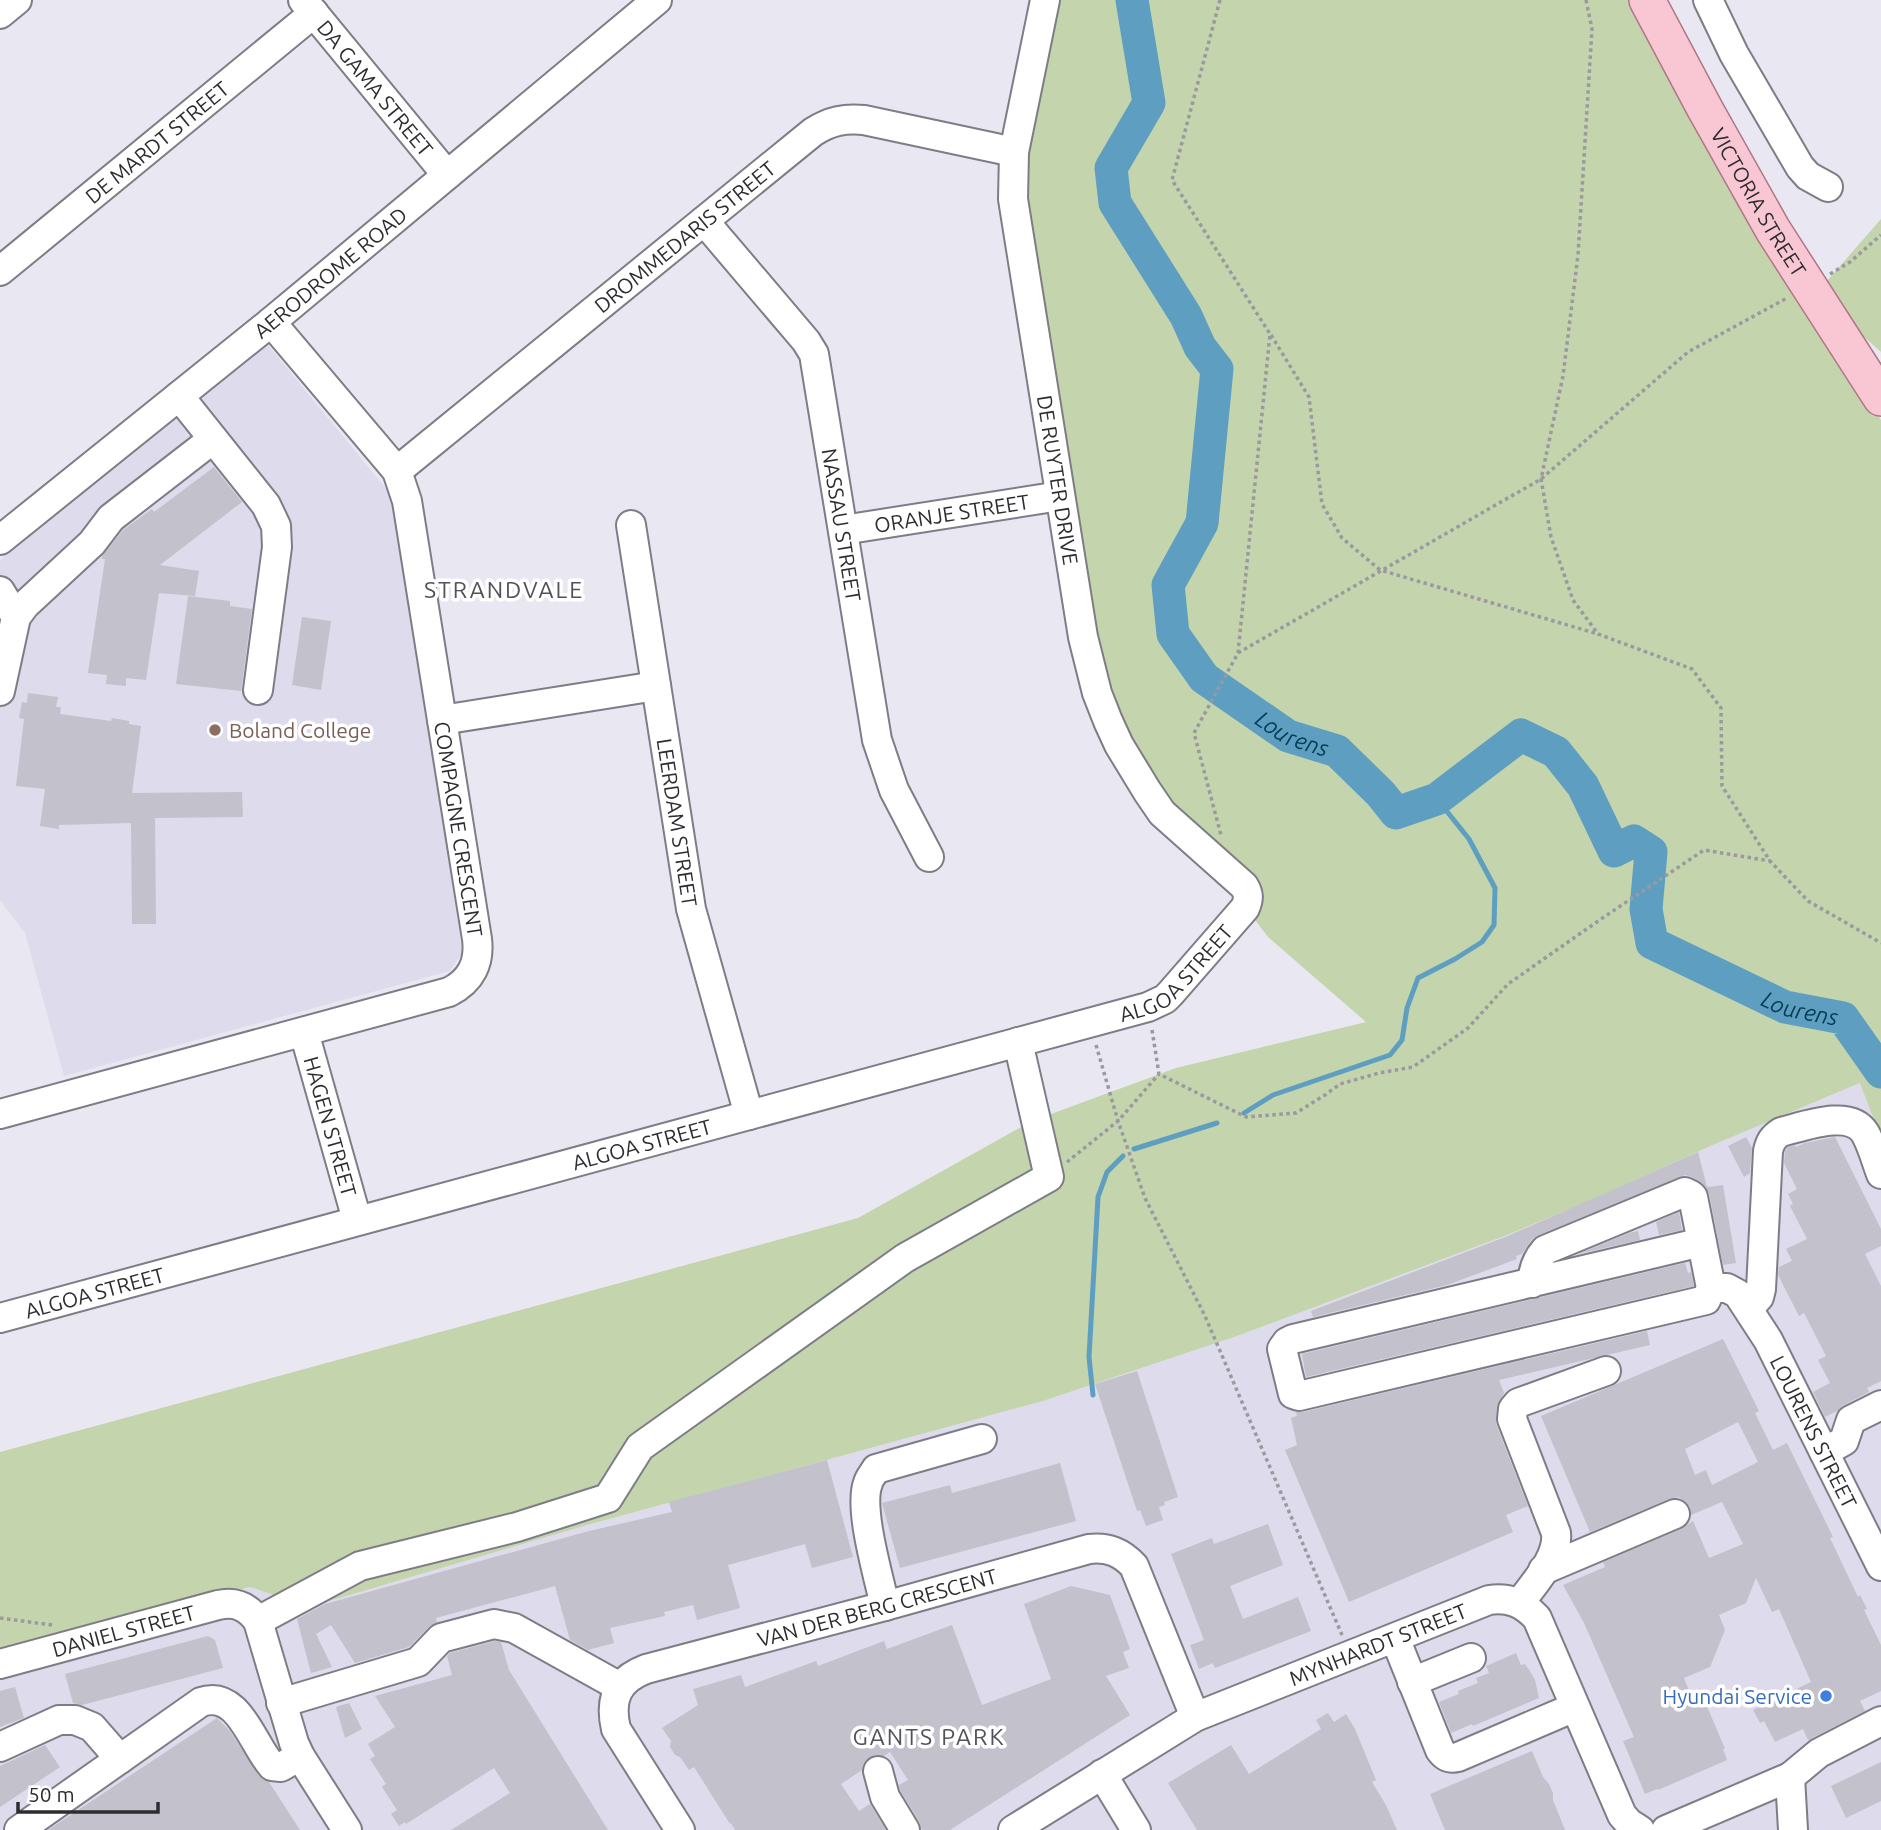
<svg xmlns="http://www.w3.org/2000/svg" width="1881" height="1830" viewBox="0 0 1881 1830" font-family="Ubuntu,sans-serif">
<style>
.built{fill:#dddbec}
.green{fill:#c4d4ac}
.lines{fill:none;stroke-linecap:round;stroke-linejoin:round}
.stream{stroke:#5e9fc1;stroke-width:5}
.river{stroke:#5e9fc1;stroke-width:33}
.building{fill:#c3c1cb;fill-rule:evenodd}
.minor-casing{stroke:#7e7d86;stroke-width:32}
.major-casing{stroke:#af7786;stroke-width:38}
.path{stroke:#9a99a0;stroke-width:3.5;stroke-dasharray:3.5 3.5;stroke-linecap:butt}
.minor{stroke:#fff;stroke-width:28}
.major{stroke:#f9c6d3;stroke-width:35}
.education-dot{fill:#8d6e63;stroke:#fff;stroke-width:2.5}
.shop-dot{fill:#3f7fe0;stroke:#fff;stroke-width:2.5}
.labels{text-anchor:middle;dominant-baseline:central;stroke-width:7;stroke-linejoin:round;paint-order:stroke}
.street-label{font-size:21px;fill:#2d2c30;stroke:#fff}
.education-label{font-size:21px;fill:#785e54;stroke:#fff;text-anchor:start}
.shop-label{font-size:21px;fill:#366cbe;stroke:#fff;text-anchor:end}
.neighbourhood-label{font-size:23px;letter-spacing:2px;fill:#53525a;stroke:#fff}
.water-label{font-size:23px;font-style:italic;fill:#043d55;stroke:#fff}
</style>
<rect width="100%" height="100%" fill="#e9e8f2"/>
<path class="built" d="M264,340L396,501L462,953L450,971L64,1076L25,933L0,900V560Z
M1861,1083L1881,1138V1830H0V1654L251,1587L309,1607L587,1525L1043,1401L1237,1336L1507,1235L1582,1204L1715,1144Z"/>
<path class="green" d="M1057,0H1637L1793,286L1881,420V1138L1860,1083L1715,1144L1582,1204L1507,1235L1237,1336L1043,1401L587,1525L309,1607L250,1587L0,1654V1452L858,1218L1032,1121L1176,1068L1366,1022L1268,937L1245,907L1163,795L1126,734L1100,660L1022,177Z
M1881,219V352L1856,330L1827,281Z"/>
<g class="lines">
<path class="stream" d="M1244,1113L1273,1095L1390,1055L1402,1040L1407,1008L1418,978L1455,959L1482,942L1494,925L1495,888L1469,839L1437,799
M1134,1149L1217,1123
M1093,1395L1089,1357L1098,1197L1107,1172L1123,1156"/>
<path class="river" id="s1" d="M1132,0L1149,103L1111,168L1115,203L1186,316L1200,347L1217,369L1202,523L1168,585L1173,634L1204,678L1288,736L1337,751L1381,794L1396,813L1437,799L1521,735L1556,752L1583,786L1614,851L1634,841L1651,852L1646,909L1652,943L1785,1007L1843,1018L1881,1072"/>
</g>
<path class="building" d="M214,467L242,502L160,565L199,571L195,596L159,593L146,680L126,678V686L106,684L107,675L88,673L105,559H102V556L123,530L152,509L154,512Z
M188,596L230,601V606L252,609L241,691L176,684Z
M302,617L331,621L321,690L292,685Z
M28,693L58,697L56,707H61L60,714L111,721L112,718L129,721V724L141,726L132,793L242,792L243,817L155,818L156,924H132L131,823L59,825V829L40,826L45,789L16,786L24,719L19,718L22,702L27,703Z
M1746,1137L1752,1148L1750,1173L1744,1177L1728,1146Z
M1835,1137L1881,1229V1246L1865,1254L1881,1286V1381L1867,1388L1869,1392L1844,1405L1837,1411L1825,1417L1813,1392L1830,1383L1818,1360L1826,1356L1804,1313L1799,1316L1778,1275L1779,1267L1792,1261L1786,1249L1807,1239L1790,1206L1793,1204L1788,1194L1797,1189L1784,1163L1785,1151L1788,1147L1795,1145L1796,1147L1805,1143Z
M1698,1152L1707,1187L1723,1185L1736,1263L1723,1265L1709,1193L1702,1183L1692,1177L1685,1175L1539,1235L1532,1239L1522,1254L1516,1256L1517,1259L1447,1285L1313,1317L1311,1311L1508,1236Z
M1679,1212L1682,1230L1659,1235L1656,1222Z
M1638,1231L1640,1240L1578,1254L1629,1233Z
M1685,1263L1688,1273L1691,1272L1694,1286L1306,1377L1302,1354Z
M1647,1331L1650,1345L1499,1380L1504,1393L1497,1407L1496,1424L1528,1506L1506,1515L1513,1532L1349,1602L1285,1450L1297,1445L1291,1418L1297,1416L1296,1412H1303Z
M1723,1339L1759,1411L1755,1413L1773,1450L1787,1443L1833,1537L1830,1538L1858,1597L1860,1595L1867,1609L1864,1610L1881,1645V1691L1860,1701L1865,1711L1808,1740L1803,1729L1775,1742L1764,1721L1760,1723L1753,1710L1811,1682L1779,1609L1772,1612L1756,1578L1746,1603L1719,1615L1725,1630L1710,1667L1684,1678L1696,1708L1706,1704L1725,1749H1723L1727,1760L1658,1790L1657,1789L1645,1794L1623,1741L1634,1737L1584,1623L1563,1585L1605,1567L1603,1562L1681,1529L1693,1521L1709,1558L1743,1544L1722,1502L1691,1515L1690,1507L1679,1497L1669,1499L1590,1532L1541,1416ZM1738,1422L1758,1462L1712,1485L1706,1470L1695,1475L1685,1449Z
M1137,1371L1178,1497L1164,1502L1165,1505L1159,1507L1163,1520L1146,1526L1140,1510L1137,1511L1095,1384Z
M827,1460L853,1557L812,1568L805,1544L728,1565L740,1608L697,1620L693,1605L664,1612L665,1616L610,1628L614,1643L588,1650L570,1640L555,1586L436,1618L437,1622L429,1627L409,1647L355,1663L331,1625L316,1634L332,1667L311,1673L297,1619L325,1604L589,1531L672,1512L669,1502Z
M1060,1463L1076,1521L900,1568L882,1503L950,1485L952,1493Z
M1268,1524L1283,1565L1230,1586L1243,1619L1298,1597L1311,1631L1215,1668L1213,1663L1199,1669L1190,1645L1204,1640L1171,1554L1212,1538L1214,1544Z
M1071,1586L1110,1595L1130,1649L1123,1652L1129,1668L1106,1676L1130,1715L950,1830H922L919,1821L900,1790L899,1785L908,1780L890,1752L884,1756L874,1755L867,1759L862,1766V1770L841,1784L859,1811L870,1804L886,1830H735L731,1823L730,1824L694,1767L689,1770L680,1757L675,1755L670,1747L671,1741L662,1728L698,1705L693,1689L741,1675L745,1687L816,1661L818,1666L884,1641L887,1649L952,1625L982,1705L1051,1679L1024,1604Z
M208,1636L215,1640L223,1668L82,1705L73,1703L65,1674Z
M495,1641L501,1642L509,1670L608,1830H451L510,1793L494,1768L406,1824L405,1822L399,1826L391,1814L397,1810L382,1787L386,1784L370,1759L375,1756L368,1744L395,1727L375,1696L452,1675L447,1656L450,1653Z
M1516,1653L1521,1665L1525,1664L1530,1671L1535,1680L1539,1698L1473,1726L1472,1724L1451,1733L1439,1702L1459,1694L1458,1691L1478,1683L1476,1678L1489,1673L1486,1666Z
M15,1687L24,1718L0,1727V1691Z
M349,1703L362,1729L345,1738L336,1707Z
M1328,1713L1334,1722L1346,1714L1355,1729L1376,1780L1372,1782L1386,1805L1397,1830H1197L1168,1783L1231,1745L1249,1774L1321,1729L1316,1720Z
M217,1718L230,1731L259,1776L269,1782L300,1830H48Z
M45,1745L60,1767L0,1807V1766Z
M1532,1751L1543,1777L1549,1784L1553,1793V1800L1565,1830H1445L1430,1794Z
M1881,1762V1801L1846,1818L1831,1786Z"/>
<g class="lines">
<defs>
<g id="minor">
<path id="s2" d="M303,0L447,175"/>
<path d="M1708,0L1734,54L1800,167L1808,176L1828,187"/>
<path d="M0,14L17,0"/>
<path id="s3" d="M704,221L806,341L814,354L877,740L894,790L929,857"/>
<path id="s4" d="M0,271L314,13"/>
<path d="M179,396L266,505L276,526L277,547L258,690"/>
<path id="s5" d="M397,471L813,132C830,121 845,118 864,120L1014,152"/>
<path id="s6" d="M631,525L691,909L749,1115"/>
<path id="s7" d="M843,530L1060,496"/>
<path id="s8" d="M0,540L271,322L657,0"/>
<path d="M0,591L16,617"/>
<path d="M0,691L16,617L25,605L92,543L111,518L213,439"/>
<path d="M442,720L656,686"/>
<path id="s9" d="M304,1032L357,1220"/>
<path d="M0,1114L449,992C471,981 480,963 477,939L407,501L397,471L271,322"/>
<path d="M1532,1283C1533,1270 1536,1260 1545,1250L1685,1192L1691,1195L1693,1197L1711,1288L1706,1300L1299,1396L1293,1394L1282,1349L1287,1342L1293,1339L1702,1242"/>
<path id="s10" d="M1711,1288H1727L1738,1294L1768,1340L1881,1566"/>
<path d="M1749,1308L1759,1297L1761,1289L1768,1151C1770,1142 1773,1137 1781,1132C1802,1127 1850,1108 1865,1133C1872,1145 1876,1161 1881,1174"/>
<path id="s11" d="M0,1318L1148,1007L1165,999L1170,994L1245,908C1249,899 1249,894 1244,886L1162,813L1147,791L1119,745L1108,721L1097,693L1083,637L1013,199L1014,152L1045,0"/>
<path d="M1824,1452L1844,1441L1851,1420L1881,1405"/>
<path d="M1543,1570L1675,1514"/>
<path d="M1520,1603C1533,1584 1559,1558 1556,1533L1512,1419L1513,1409L1518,1403L1606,1371"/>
<path d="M885,1606C879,1578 858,1508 868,1483C869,1478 874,1473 876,1469L982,1439"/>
<path d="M258,1621L360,1566L517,1527L608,1498L640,1447L905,1258L1049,1177L1018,1042"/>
<path d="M1395,1638L1440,1750C1445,1757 1450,1759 1458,1757L1575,1707"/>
<path id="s12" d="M0,1664L218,1605C236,1601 248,1607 258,1621L294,1743L300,1756L347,1830"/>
<path d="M1412,1682L1471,1658"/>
<path d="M281,1703L418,1662L441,1638L494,1624L514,1628L620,1687"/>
<path d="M0,1747L59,1720H75L92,1727L120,1759"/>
<path d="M878,1771L885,1797L905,1830"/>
<path d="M1102,1774L1136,1830"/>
<path d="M1790,1777L1793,1830"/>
<path d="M19,1830L201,1702C239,1689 252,1744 272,1766L281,1767L300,1756"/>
<path id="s13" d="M680,1830L616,1729C609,1699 617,1680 646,1669L885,1606L1089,1549C1108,1547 1121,1552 1134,1566L1195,1717"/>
<path id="s14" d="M1013,1830L1195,1717L1489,1600C1509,1597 1523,1603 1537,1618L1622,1815L1629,1823L1640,1830"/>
<path d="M1666,1830L1790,1777L1819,1753L1881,1721"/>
</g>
<g id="major">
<path id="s15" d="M1647,0L1705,109L1773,230L1881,398"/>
</g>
</defs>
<use href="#minor" class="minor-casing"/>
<use href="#major" class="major-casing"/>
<path class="path" d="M1220,0L1172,180L1270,334L1238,653L1194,733L1221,835
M1586,0L1592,29L1578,255L1563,376L1541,479L1551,537L1573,600L1598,634L1692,669L1721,708L1722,786L1770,861L1808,901L1881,943
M1830,274L1850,262L1881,235
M1271,335L1309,397L1322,504L1342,538L1380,570L1598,634
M1238,653L1541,479L1688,352L1787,298
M1152,1030L1159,1074L1246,1117L1296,1113L1325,1095L1340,1084L1379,1073L1413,1067L1468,1028L1508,984L1601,919L1704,850L1770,861
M1096,1045L1118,1121L1145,1198L1205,1316L1342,1635
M1067,1162L1118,1121L1159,1074
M0,1618L52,1625"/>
<use href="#minor" class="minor"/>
<use href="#major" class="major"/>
</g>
<circle class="education-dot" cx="215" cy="730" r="7"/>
<circle class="shop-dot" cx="1826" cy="1696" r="7"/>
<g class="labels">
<g class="street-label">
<text stroke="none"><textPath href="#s2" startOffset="114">DA GAMA STREET</textPath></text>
<text stroke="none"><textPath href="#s4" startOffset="203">DE MARDT STREET</textPath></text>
<text stroke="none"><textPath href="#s15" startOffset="231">VICTORIA STREET</textPath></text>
<text stroke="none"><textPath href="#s5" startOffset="371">DROMMEDARIS STREET</textPath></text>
<text stroke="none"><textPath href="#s8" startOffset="425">AERODROME ROAD</textPath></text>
<text transform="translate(1058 480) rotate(81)">DE RUYTER DRIVE</text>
<text stroke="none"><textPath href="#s7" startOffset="110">ORANJE STREET</textPath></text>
<text stroke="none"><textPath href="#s3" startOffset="346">NASSAU STREET</textPath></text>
<text stroke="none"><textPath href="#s6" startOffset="301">LEERDAM STREET</textPath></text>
<text transform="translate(459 829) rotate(81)">COMPAGNE CRESCENT</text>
<text stroke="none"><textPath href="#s11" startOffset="1232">ALGOA STREET</textPath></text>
<text stroke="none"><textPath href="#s9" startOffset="98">HAGEN STREET</textPath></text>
<text stroke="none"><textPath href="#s11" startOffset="665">ALGOA STREET</textPath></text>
<text stroke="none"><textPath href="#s11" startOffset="98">ALGOA STREET</textPath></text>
<text stroke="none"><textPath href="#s10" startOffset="186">LOURENS STREET</textPath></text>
<text stroke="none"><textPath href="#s13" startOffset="434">VAN DER BERG CRESCENT</textPath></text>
<text stroke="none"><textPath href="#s12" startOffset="128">DANIEL STREET</textPath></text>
<text stroke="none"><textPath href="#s14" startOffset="411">MYNHARDT STREET</textPath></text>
</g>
<g class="education-label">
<text x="229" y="730">Boland College</text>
</g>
<g class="shop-label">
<text x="1812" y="1696">Hyundai Service</text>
</g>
<g class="neighbourhood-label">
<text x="504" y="589">STRANDVALE</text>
<text x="929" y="1736">GANTS PARK</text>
</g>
<g class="water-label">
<text stroke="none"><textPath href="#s1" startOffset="844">Lourens</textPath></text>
<text stroke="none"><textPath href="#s1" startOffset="1578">Lourens</textPath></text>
</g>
</g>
<path d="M18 1802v10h140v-10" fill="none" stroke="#2d2c30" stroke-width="3.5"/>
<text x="28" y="1802" font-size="21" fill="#2d2c30" stroke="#ffffff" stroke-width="5" paint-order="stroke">50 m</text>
</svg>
